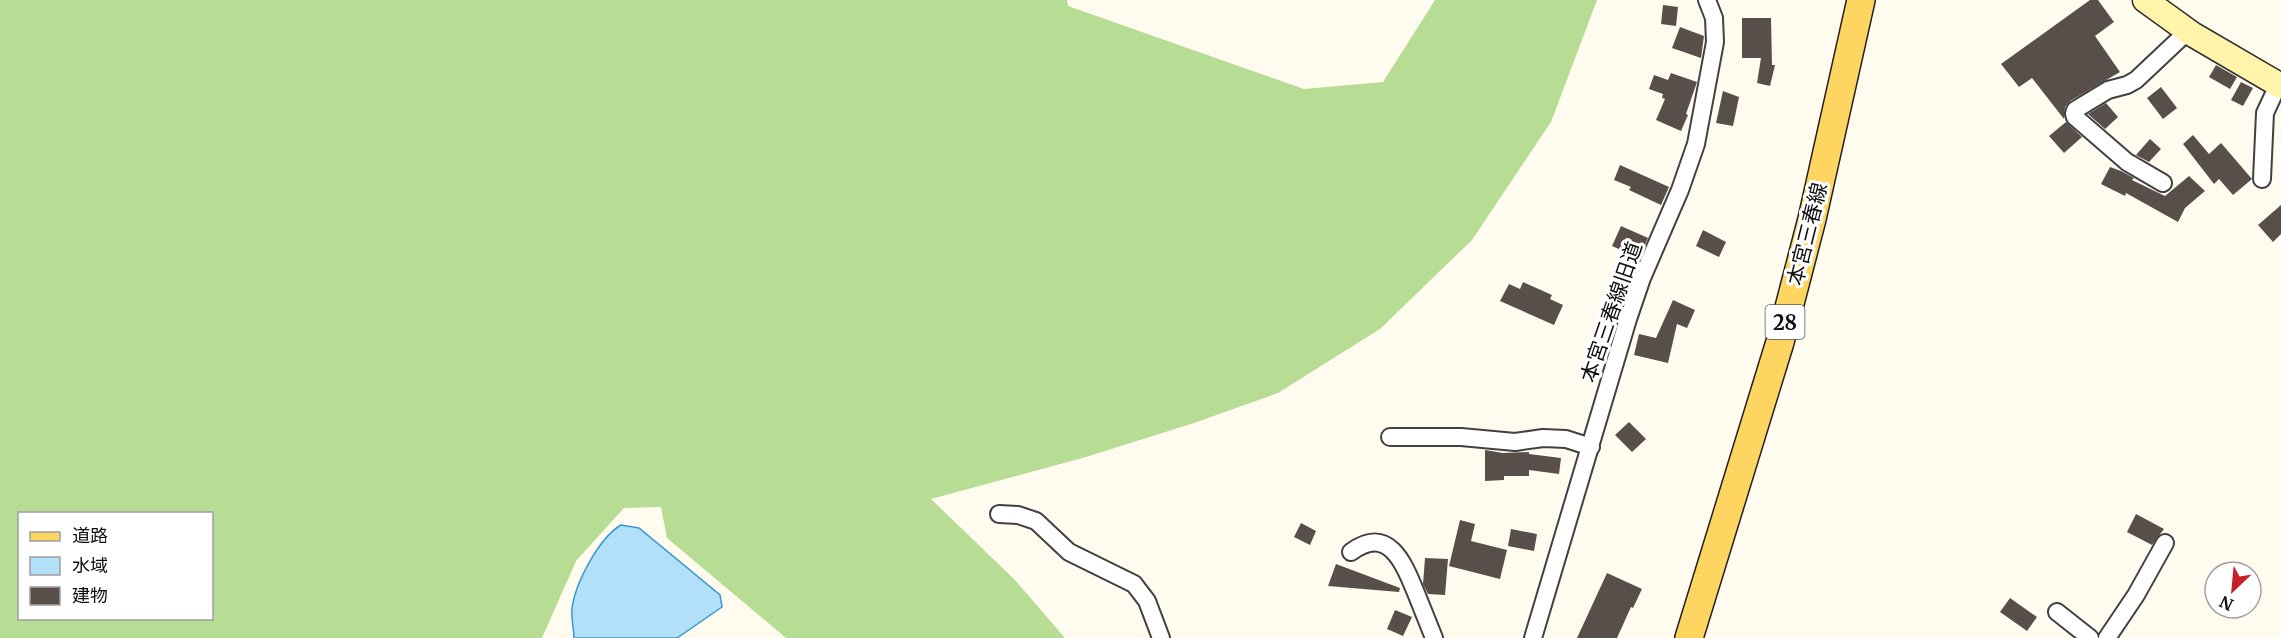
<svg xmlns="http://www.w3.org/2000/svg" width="2281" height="638" viewBox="0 0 2281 638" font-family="Merriweather,'Noto Sans JP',serif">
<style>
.forest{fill:#b7dd95;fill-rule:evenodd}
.water{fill:#b2e0f9;stroke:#3598d4;stroke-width:1.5}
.building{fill:#584f4a}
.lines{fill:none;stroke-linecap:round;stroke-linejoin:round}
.street-casing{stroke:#414141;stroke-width:20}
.secondary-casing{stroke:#303030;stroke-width:27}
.primary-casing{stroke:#1f1f1f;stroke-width:30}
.street{stroke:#fff;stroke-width:16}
.secondary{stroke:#fff4aa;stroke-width:24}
.primary{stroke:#fed560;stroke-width:27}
.labels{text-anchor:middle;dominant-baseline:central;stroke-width:6;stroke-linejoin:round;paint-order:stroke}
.shield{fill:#fff;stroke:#565656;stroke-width:1.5}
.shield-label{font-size:20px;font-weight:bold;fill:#0e0e0e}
.street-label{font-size:21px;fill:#0e0e0e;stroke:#fff}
</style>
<rect width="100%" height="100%" fill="#fffcef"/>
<path class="forest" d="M0,0H1067L1068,6L1304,89L1383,82L1435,0H1597L1551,122L1472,240L1380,329L1278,393L1194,423L1086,457L931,499L1015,580L1065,638H786L667,538L661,507L624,508L576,561L542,638H0ZM20,514H212V618H20Z"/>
<path class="water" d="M621,525L639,528L720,595L722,607L677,638H574C574,629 571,618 572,609C575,583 599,538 621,525Z"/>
<path class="building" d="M2090,0H2098L2114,22L2095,36L2120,72L2070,101L2065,107L2064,119L2032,78L2019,87L2001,64Z
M1663,5L1678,7L1676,26L1661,24Z
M1742,18H1771L1772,65H1775L1770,86L1757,83L1761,58H1742Z
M1680,27L1704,36L1701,58L1672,48Z
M2216,65L2237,77L2230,89L2209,77Z
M1671,73L1697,82L1686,114L1688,115L1681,131L1656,120L1665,99L1662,98L1663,94L1649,89L1654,75L1668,80Z
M2241,82L2253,88L2243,106L2231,100Z
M2161,87L2177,108L2163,119L2147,98Z
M1723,91L1739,97L1733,126L1716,123Z
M2106,103L2118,117L2105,129L2088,114Z
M2066,122L2082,137L2064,153L2049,136Z
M2193,135L2209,154L2221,143L2252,179L2233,195L2219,179L2214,184L2183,144Z
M2150,139L2161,149L2149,162L2136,155Z
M1620,165L1669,187L1661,205L1629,190L1631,187L1614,180Z
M2110,167L2121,171L2134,178L2132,180L2165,196L2189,176L2205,191L2185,208L2178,222L2126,193L2125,196L2101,184Z
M2281,205V234L2273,242L2258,225Z
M1621,226L1648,238L1639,258L1612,246Z
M1703,230L1726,242L1719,257L1696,246Z
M1523,282L1552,295L1550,299L1563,305L1554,325L1500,301L1509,284L1520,289Z
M1673,300L1695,310L1687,328L1677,324L1668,363L1634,355L1639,334L1656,338Z
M1629,422L1646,439L1632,452L1615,435Z
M1485,450L1503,453L1529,452V454L1561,458L1559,474L1529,470V476H1504V480L1485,481Z
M2136,514L2164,529L2152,545L2127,532Z
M1460,520L1475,524L1471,541L1507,550L1500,579L1449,566Z
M1301,523L1316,531L1310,545L1294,537Z
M1511,529L1537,534L1534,551L1508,546Z
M1425,558L1448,559L1445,595L1428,594L1423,584Z
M1336,564L1400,588L1399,592L1328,586Z
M1607,573L1642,589L1633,608L1631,607L1617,638H1577Z
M2010,598L2037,617L2027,631L2000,612Z
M1395,610L1412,617L1403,636L1387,629Z"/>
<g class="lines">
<defs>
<path id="street" d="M2262,179L2265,113L2278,85
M2163,183L2127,162L2075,117L2074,114L2075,110L2108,90L2127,85L2136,80L2188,31
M1390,437H1461L1515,442L1543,438L1566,439L1591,447
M999,514L1018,515L1036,521L1069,552L1134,584L1147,601L1161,638
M1351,552C1389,524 1404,564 1416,593C1422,608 1428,623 1434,638
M2057,612L2090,638
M1533,638L1628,319L1642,278L1680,190L1696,144L1715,42L1714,18L1707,0
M2107,638L2136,595L2165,543"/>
<path id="secondary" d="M2145,0L2192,34L2281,86"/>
<path id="primary" d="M1689,638L1780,342L1812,219L1861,0"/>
</defs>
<use href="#street" class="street-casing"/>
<use href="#secondary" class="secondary-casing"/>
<use href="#primary" class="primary-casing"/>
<use href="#street" class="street"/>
<use href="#secondary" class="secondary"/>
<use href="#primary" class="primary"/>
</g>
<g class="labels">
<rect class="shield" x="1765.5" y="305" width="39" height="34" rx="4.5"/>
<g class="shield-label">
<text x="1785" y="322">28</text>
</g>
<g class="street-label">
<text transform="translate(1807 234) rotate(-76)">本宮三春線</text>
<text transform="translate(1611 312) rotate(-71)">本宮三春線旧道</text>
</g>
</g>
<rect x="18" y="512" width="195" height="108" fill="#ffffff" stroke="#9f9f9f" stroke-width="1.5"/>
<rect x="30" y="532" width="30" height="9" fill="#fed560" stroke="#9f9f9f" stroke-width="1.5"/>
<text x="72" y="542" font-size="18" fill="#0e0e0e">道路</text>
<rect x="30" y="557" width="30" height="18" fill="#b2e0f9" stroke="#9f9f9f" stroke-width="1.5"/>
<text x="72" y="572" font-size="18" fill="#0e0e0e">水域</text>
<rect x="30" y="587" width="30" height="18" fill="#584f4a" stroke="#9f9f9f" stroke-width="1.5"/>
<text x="72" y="602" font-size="18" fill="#0e0e0e">建物</text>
<g transform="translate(2233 590) rotate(206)"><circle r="28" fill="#ffffff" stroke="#9f9f9f" stroke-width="1.5"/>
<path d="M0-4.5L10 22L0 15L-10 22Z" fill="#c51f2b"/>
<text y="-9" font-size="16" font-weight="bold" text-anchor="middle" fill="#0e0e0e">N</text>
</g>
</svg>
